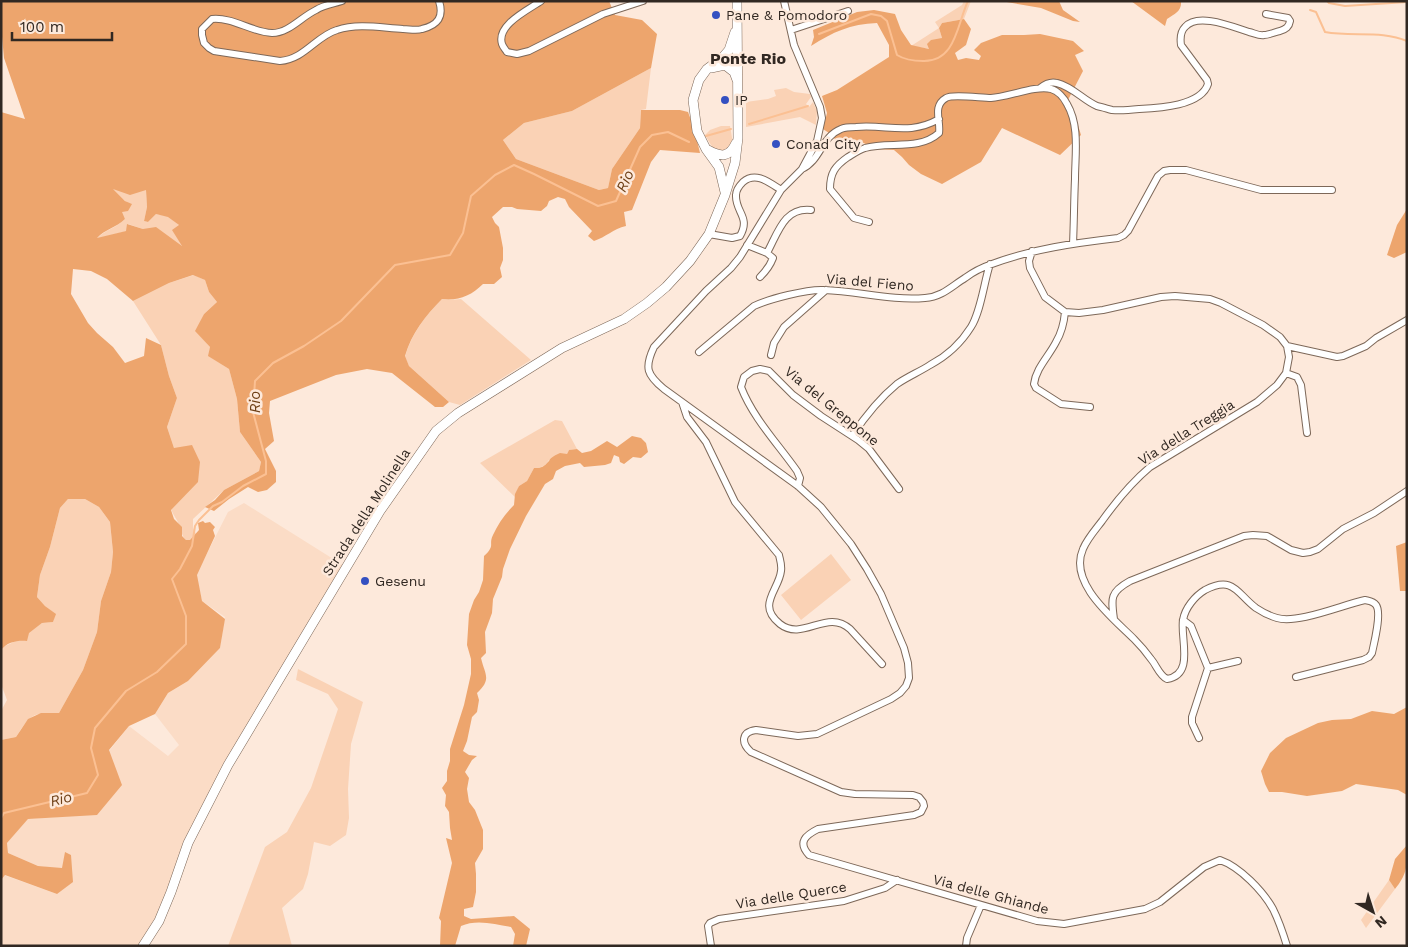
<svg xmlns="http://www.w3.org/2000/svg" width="1408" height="947" viewBox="0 0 1408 947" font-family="'Work Sans',sans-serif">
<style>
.built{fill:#fbdcc6}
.green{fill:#fad2b5}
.forest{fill:#eda56d;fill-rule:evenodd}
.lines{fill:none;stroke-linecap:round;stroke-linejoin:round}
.stream{stroke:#fbc093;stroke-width:2}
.minor-casing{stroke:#7d6859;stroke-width:8}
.secondary-casing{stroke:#7d6859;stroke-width:10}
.minor{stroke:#fff;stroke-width:6}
.secondary{stroke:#fff;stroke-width:9}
.poi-dot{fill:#3450c1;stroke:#fde9db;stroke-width:2}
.labels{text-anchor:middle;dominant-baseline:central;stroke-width:5;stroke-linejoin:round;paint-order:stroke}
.poi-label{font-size:14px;fill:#312822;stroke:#fde9db;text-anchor:start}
.street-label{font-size:14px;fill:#312822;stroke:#fde9db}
.water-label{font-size:15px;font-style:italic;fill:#6f4017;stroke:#fde9db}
.quarter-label{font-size:16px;font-weight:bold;fill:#312822;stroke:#fde9db}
</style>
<rect width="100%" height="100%" fill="#fde9db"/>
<path class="built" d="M244,503L346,567L188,843L171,892L143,946H1V880L4,875L57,894L62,869L38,866L8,853L7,843L28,819L97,814L109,751L129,726L168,756L179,745L155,714L168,693L188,681L220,648L225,617L202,601L196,575L228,512Z"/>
<path class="green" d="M964,1H971L964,19L942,23L939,28L942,38L930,49L911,46L939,28L935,22L962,5Z
M651,68L646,109L641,110L640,128L612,169L608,188L599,190L516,159L503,140L524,123L572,111Z
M786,88L794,92L810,94L811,97L806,104L809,107L813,102L817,111L816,125L800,117L746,127V102L768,99L776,96L774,90Z
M721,126H730L733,143L727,152L714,150L705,135L710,130Z
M111,188L146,190L147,207L144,221L148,222L156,214L168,216L179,225L183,247L143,229L128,224L127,231L96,239C105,230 116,228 125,219L121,212L131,204C123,201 118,193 111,188Z
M194,275L205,280L209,292L217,302L204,314L196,331L210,347L209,356L229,369L237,399L240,432L261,462L259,471L224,490L193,519V528L196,534L190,541L186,540C181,535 182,531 179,525C177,519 173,515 171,509L174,448L167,427L177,398L169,376L161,345L133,301L169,283Z
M442,299L450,300L461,299L531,360L460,405L449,402L409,366L405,357C411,334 426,315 442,299Z
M555,420L562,421L577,449L569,450L567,454L549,460C545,466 542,468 534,468L527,481L519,486L515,497L480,463Z
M68,499H85L99,507L110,522L113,552L111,572L101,601L97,632L83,670L59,713C31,713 31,714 16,737L1,740V711L7,700L1,684V650L3,647L18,640L42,623L53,622L55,614L45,606L37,597L40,575L50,547L60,508Z
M831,554L851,580L801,620L781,595Z
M298,669L363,702L351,744L348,789L349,818L346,835L330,846L314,842L308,874L303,889L282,908L292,946H228L265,847L287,832L311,788L338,709L328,694L296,680Z
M1389,880L1395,889L1366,928L1361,920Z"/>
<path class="forest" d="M1,1H609L615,15L642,20L657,34L651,68L572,111L524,123L503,140L516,159L599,190L608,188L612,169L640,128L641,110H680L688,112L694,128L700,153L660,150L651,162L632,210L624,212L626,226C613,229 606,237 594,241L588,236L592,231L569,207L565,199L558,197L549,201L547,206L541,211L517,209L512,207H503L492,217L495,223L499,227L503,248V260L500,268L502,277L494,284H483C471,296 458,301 442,299C426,315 411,334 405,356L409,366L449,402L443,407H435L392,373L367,369L336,375L270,401L269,413L274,441L265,449L276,471V482L267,490L258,492L248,487L229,499L214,511L205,507L215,500L224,490L259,471L261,462L240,432L237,399L229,369L208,356L210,347L195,331L204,314L217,302L209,292L205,280L193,275L169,283L133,301L107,279L91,271L73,269L71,294L88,323L97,333L113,347L125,363L144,356L146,338L161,345L169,376L177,398L167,427L174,448L192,445L200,462L198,482L171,510L174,519L182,527V536L186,540H190L199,530L198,523L203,521L205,523L210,522L215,527L213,530L215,536L197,575L202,601L225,619L220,648L188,681L168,693L155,714L129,726L109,750L122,785L97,815L28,819L7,843L8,853L38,866L62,868L65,852L71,855L73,882L57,894L5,875L1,880V740L16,737L28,719L41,713H59L83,670L97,632L101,601L111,572L113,552L110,522L99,507L85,499H68L60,508L50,547L40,575L37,597L45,606L56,614L53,622L42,623L29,633L27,641C18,640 7,642 1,650V112L25,119L4,58L1,26ZM113,189L130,195L146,190L147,207L144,221L148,222L156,214L168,217L179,225L172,230L182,246L156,227L143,229L127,224L126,231L97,238C105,229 116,228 125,219L122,212L128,211L132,204L125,201Z
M1001,1H1059L1063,10L1080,22L1073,21L1041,8Z
M1131,1H1181C1182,11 1175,14 1167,19L1165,26Z
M874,10L895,14L901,30L911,45L929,49L927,44L931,40L942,38L939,28L942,23L964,19L971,29L966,45L955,53L958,60L966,58L979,60L981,56L974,50L981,43L1002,35H1024L1040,34L1073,41L1084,51L1075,55L1083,71L1068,100L1074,112L1081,135L1060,155L1002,128L981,162L942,184L921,174L909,165L902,157L894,150L874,149L862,142L843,147L829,133L823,129L827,113L822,96L837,90L889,57V45L877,23C850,24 833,32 811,46L814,37L813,30L857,12Z
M1407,209V252L1394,258L1387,255L1397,225Z
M632,436L641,438L646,443L648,452L641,458L633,457L624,464L620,462L619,457L614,455L611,463L605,465L584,467L580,463L565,466L556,471L553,479L545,484L526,516L510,549L503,569L502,577L493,599L492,613L485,632L486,653L481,658C485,675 492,679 477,693L479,700L477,712L472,717L467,741L463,751L469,755L477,756L472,760L465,772L469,778L467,789L469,802L475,810L483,830V849L475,863L476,874V892L473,907L464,909V916L471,919L514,916L530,929L526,946H513L515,934L511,927C495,924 476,919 461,926L455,946H440L441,921L439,918L452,863L446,838L452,840L450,828L449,812L445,806L446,795L442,788L447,781V771L450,761V749L464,705L471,674V659L467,645L469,614L474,600L479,592L483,580L484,556C496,545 488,545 493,535C498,524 505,514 514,505L515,494L519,486L527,481L534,468C543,468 543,467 549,461C551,457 556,455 560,453L567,454L569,450L577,449L582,453L591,451L607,441L617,447Z
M1407,542V591H1400L1396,546Z
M1407,707V795L1398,790L1356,784L1342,791L1307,796L1282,792H1269L1265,784L1261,771L1270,753L1286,738L1318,723L1332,720L1351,719L1372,711L1394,714Z
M1407,845C1407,865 1408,873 1395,889L1389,880L1395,859Z"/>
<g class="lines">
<path class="stream" d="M1327,1L1329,3L1345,6L1407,2
M1310,10L1316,12L1325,32C1352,37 1382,30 1407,41
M819,34L871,14L881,16L887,21L897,55C905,60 913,61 923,61C956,62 957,24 968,1
M749,124L808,106
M706,136L731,129
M1,818L4,813L87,793L98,775L91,748L95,728L126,691L157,672L186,644V616L172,579L180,569L192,546L195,526L199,520L213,506L222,502L243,486L266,474V461L253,412L255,381L273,363L304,346L341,321L395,265L450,255L463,233L471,196L495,175L514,165L534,174L598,206L616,201L640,147L652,135L668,132L689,142"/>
<defs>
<path id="minor" d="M342,1C333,4 324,5 316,10C301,17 289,33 272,33C251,32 233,17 212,19L202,29V35L204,43L209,48L214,51L280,61C305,59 316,36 337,30C358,23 382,28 403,29C409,29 416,31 422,29C438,25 444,17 439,1
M541,1C528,10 496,25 502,44C503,47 505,49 507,52L517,54L529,51L603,14L643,1
M784,1L794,45L820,107L822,118L817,141L802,169L781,190L740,257L731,268L706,291L654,347C644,368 647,375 664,389L798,486L821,507L851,544L867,569L881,594L904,648L908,663L909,678L906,686L900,693L891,699L817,734L798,736L756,730C741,732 741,743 751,752L841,792L855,794L913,795L919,797L923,802L924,806L921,812L914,815L818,829C806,835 797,842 809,855L1037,921L1064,924L1145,909L1160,902L1204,867L1220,860C1240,867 1263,891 1273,909C1279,921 1283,933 1287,946
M791,30L848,11
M1040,88C1045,84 1050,81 1057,83C1073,87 1083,100 1097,106C1102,107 1108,109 1112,110C1121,111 1130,110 1139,109C1159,108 1201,106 1208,84L1207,80L1181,45C1180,38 1180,32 1185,27C1198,12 1233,27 1249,32C1254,33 1259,36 1264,35C1269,35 1275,32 1280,31C1286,29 1289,27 1290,21L1288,18L1266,14
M802,169C821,160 821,137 841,129C845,127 852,127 856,127C887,124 909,136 939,119
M869,222L854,218L830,189C830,173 835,166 848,157C853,154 859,150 865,148C889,141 919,151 939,133C941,121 932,106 946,98C952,94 981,98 991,98C1008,97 1036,85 1051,89C1058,91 1064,98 1067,104C1080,126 1075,155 1075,179C1074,201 1074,222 1073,244
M709,234L732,238L740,236C751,217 735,212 736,195C736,190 740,185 743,182C756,171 770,183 781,190
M747,245L767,253
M1032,251L1029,261L1030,268L1045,297L1065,312L1079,313L1103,310L1161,297L1175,296L1210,299L1221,303L1263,325L1280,337L1287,346L1289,357L1286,373L1277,385L1257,402L1150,467C1131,483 1117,500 1102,521C1096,529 1087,539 1083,549C1068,583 1113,618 1134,639C1140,645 1146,652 1151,659C1157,666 1159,675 1167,679C1195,675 1180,638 1183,620C1185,608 1195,596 1205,590C1234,575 1237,594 1256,608C1262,612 1270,616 1277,618C1298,624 1342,605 1365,600C1369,601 1373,601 1376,605C1382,613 1374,643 1372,653L1369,657L1363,660L1296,677
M760,277C766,271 770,266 773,258L767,253C778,233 784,207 811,210
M1065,312C1064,323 1062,332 1056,342C1049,356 1036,368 1034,384L1036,388L1061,404L1090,407
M1287,346L1337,357L1343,356L1366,346L1376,338L1407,320
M699,352L754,306C769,299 807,289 824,290C858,291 891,301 925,298C942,297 952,286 965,278C973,272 983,267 992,264C1032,249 1075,243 1118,238L1124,235L1128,231L1158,176L1164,171L1170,170H1186L1261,190H1332
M771,355L774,343L784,327L826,290
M1286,373L1297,377L1301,385L1307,433
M682,402L687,417L706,442L735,502L779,555C780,560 782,565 781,571C779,590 756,605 780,624C803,642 827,608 850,629L882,664
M852,436C864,418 880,398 897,384C907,377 919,372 930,365C947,356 961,343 971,327C981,311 984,282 990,264
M798,486L800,478L797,471C778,444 753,418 741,387L744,377L752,371L760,369L769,371L793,395L821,416L858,440L869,449L899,489
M1114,619C1111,598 1110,592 1130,581L1244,536L1253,535L1267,536L1291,550L1303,553L1310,552L1318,549L1343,529L1374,513L1407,491
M1183,620L1191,626L1208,668L1192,717V723L1199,738
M1208,668L1238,661
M711,946L708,926L710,923L719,919L844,901L885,888L897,880
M966,946L967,938L981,905"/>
<path id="secondary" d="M711,68L725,65L734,72L737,80
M708,150C721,157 729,158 736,143
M725,192L719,167L706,149L697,131L693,100L699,80L707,69L723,57L729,50L735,32
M143,946L159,921L171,892L188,843L228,765L380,511L436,431L458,413L562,348L624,319L647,303L666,287L690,261L709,234L725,195L735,163L738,138L737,1"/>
</defs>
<use href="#minor" class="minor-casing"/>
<use href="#secondary" class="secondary-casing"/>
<use href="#minor" class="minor"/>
<use href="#secondary" class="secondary"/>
</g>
<g class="poi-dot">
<circle cx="716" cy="15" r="5"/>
<circle cx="725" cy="100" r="5"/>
<circle cx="776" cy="144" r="5"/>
<circle cx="365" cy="581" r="5"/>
</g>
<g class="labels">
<g class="poi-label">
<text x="726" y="15">Pane &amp; Pomodoro</text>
<text x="735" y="100">IP</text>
<text x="786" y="144">Conad City</text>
<text x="375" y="581">Gesenu</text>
</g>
<g class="street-label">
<text transform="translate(870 282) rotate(5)">Via del Fieno</text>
<text transform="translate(832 406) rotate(39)">Via del Greppone</text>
<text transform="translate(1186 432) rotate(-32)">Via della Treggia</text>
<text transform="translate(366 512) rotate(-57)">Strada della Molinella</text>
<text transform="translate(991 894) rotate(15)">Via delle Ghiande</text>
<text transform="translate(791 895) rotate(-9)">Via delle Querce</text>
</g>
<g class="water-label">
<text transform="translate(625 181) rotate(-66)">Rio</text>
<text transform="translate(255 402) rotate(-90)">Rio</text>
<text transform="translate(61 799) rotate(-14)">Rio</text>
</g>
<g class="quarter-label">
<text x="748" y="58">Ponte Rio</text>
</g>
</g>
<rect width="1408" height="947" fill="none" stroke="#312822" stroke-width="5"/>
<g transform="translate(1373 912) rotate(141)" stroke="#fde9db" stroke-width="4" paint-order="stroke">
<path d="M0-4L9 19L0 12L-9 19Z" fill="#312822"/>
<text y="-8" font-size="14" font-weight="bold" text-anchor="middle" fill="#312822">N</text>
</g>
<path d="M12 32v8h100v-8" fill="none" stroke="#312822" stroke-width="2.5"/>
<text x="20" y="32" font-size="15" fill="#312822" stroke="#fde9db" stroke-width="4" paint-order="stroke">100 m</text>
</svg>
